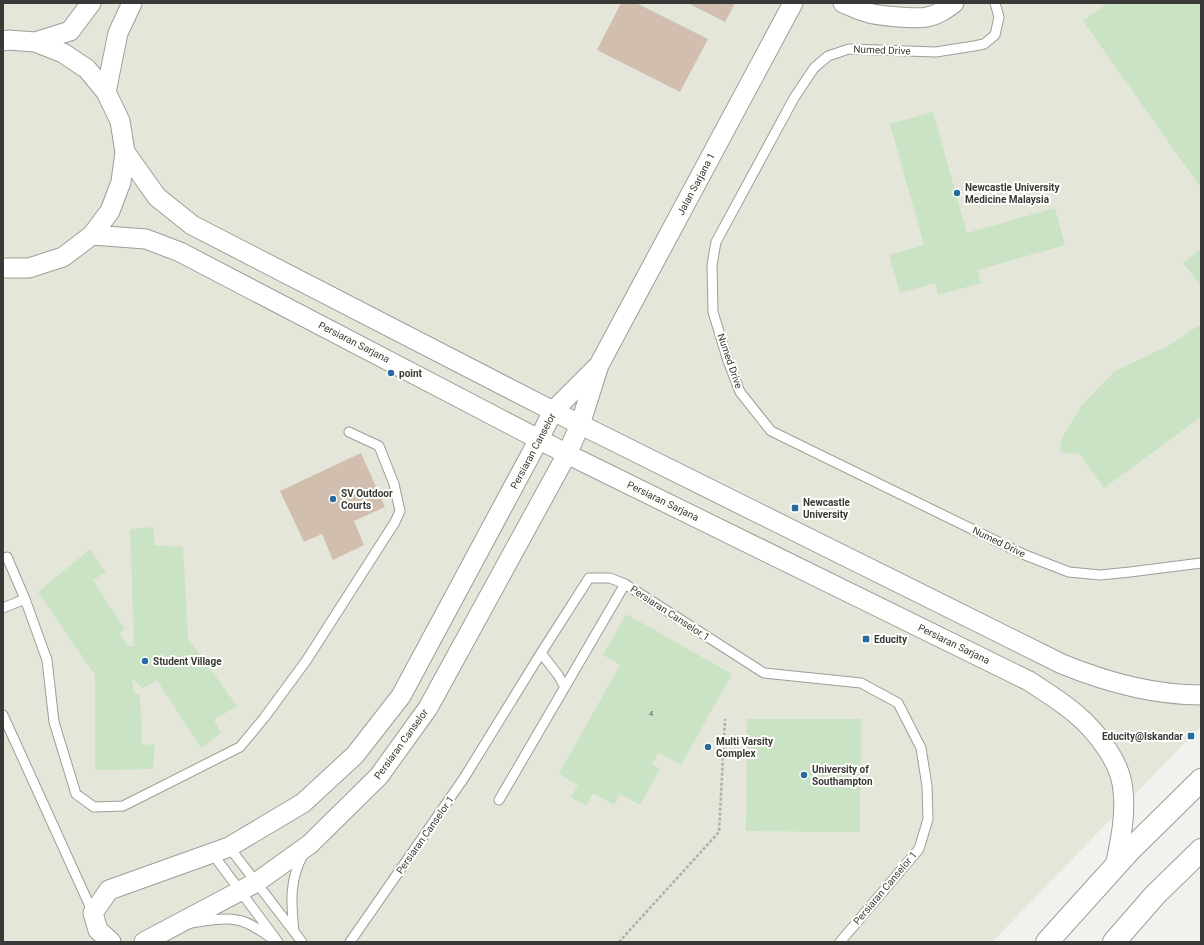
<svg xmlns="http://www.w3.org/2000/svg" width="1204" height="945" viewBox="0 0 1204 945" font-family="Roboto,sans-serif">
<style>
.built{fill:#e4e6da}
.green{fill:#d2beaf}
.building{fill:#cae3c4}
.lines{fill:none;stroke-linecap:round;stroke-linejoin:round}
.lane-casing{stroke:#9d9e99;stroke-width:11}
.street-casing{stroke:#9d9e99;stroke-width:21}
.highway-casing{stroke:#9d9e99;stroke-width:24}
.path{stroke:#aeafac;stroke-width:2.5;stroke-dasharray:3 2;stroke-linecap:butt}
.lane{stroke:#fff;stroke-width:9}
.street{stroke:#fff;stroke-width:19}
.highway{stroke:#fff;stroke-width:22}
.poi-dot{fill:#276aa0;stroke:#fffffb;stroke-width:1.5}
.labels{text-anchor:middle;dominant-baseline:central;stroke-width:4;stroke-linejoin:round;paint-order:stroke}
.number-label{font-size:8px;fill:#5d645b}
.street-label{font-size:10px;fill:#393a38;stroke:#fffffb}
.poi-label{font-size:10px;font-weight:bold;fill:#393a38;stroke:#fffffb;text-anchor:start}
</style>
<rect width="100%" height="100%" fill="#f1f2ed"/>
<path class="built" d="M3,3H1201V726L992,942H3Z"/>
<path class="green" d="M621,3H636L708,39L680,92L597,50Z
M688,3H735L725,22Z
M361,453L385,507L354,521L364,545L333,560L322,534L304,542L280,491Z"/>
<path class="building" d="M1108,3H1201V188L1083,21Z
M933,112L967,233L1055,208L1065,245L978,270L981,283L938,295L935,283L900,293L889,255L924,245L890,124Z
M1201,249V286L1183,263Z
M1201,324V417L1104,488L1079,453L1077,454L1064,453L1060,450V446L1063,436L1082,405L1115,371L1168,346Z
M153,527L155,545L183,547L188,638L237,706L214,720L221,733L201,748L157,680L143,688L132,679L134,694H140L142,745L155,744L153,769L95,770V675L38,592L90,549L106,572L93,580L125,630L119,633L128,646H134L130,529Z
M626,614L732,674L681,765L659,753L652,764L660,769L640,805L620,794L614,805L593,793L586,806L571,797L578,785L559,774L620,665L603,655Z
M747,719H861L860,832L746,831Z"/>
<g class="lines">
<defs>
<path id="lane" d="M995,3L999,17L995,35L984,44L974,46L936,52L849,49L828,56L814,68L794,98L716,242L712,265L713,312L728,361L740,392L771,431L1025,555L1069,572L1100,575L1130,572L1201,563
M3,558L7,557L25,599L47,660L54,722L76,794L94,807L123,806L240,747L264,718L306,661L395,522L400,511L394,484L379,446L349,432
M3,608L25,599
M541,653L558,675L565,687
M3,715L93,913
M499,800L625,584
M229,847L302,942
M212,853L278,942
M191,923C205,921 222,917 237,920C250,922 262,932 273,939
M294,931C291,903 289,879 304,853
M350,942L464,778L541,653L589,578H610L625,584L764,673L861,683L898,703L921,748L927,786L928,819L919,849L840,942"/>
<path id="street" d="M843,3C851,6 858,10 866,12C876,16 916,19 927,17C938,15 946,9 954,3
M3,41L8,40L35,42L63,53L87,69L106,92L120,121L125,152L121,182L110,211L92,235L63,257L29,268H3
M35,42L70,31L91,3
M106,92L118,33L132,3
M125,152L157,197L192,225L553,411L1062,664C1106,682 1153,695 1201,695
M92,235L146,239L180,252L567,454L1029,681C1061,702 1085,716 1107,749C1115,761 1122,775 1123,791C1126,816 1120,842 1115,867
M111,942L98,930L93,913L109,890L229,847L303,803L355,755L401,696L539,439L553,411L597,367
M144,942L257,882L310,844L379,776L428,708L567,454L580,425L599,365L793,3"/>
<path id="highway" d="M1047,942L1130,850L1201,780
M1114,942L1155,895L1201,850"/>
</defs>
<use href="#lane" class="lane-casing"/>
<use href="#street" class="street-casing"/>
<use href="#highway" class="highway-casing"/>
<path class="path" d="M619,942L719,832L725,719"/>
<use href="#lane" class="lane"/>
<use href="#street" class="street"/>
<use href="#highway" class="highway"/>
</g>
<g class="poi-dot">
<circle cx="957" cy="193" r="4"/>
<circle cx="391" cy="373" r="4"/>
<circle cx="333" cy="499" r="4"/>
<rect x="791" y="504" width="8" height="8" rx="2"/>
<rect x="862" y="635" width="8" height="8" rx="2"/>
<circle cx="145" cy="661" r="4"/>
<rect x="1187" y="732" width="8" height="8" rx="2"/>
<circle cx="708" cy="747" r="4"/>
<circle cx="804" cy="775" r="4"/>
</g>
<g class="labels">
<g class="number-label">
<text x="651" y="713">4</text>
</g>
<g class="street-label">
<text transform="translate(882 50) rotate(2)">Numed Drive</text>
<text transform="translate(696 184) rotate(-62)">Jalan Sarjana 1</text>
<text transform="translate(354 342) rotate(27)">Persiaran Sarjana</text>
<text transform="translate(730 361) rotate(71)">Numed Drive</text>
<text transform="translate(533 451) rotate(-62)">Persiaran Canselor</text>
<text transform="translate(663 501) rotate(26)">Persiaran Sarjana</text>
<text transform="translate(999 542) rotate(26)">Numed Drive</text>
<text transform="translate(670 613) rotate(33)">Persiaran Canselor 1</text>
<text transform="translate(954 644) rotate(26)">Persiaran Sarjana</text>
<text transform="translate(401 744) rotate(-54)">Persiaran Canselor</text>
<text transform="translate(425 835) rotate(-55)">Persiaran Canselor 1</text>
<text transform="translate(885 888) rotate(-50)">Persiaran Canselor 1</text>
</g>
<g class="poi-label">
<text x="965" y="187">Newcastle University<tspan x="965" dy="12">Medicine Malaysia</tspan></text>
<text x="399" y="373">point</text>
<text x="341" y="493">SV Outdoor<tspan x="341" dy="12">Courts</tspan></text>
<text x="803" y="502">Newcastle<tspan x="803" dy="12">University</tspan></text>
<text x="874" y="639">Educity</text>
<text x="153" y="661">Student Village</text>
<text x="1183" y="736" text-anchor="end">Educity@Iskandar</text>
<text x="716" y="741">Multi Varsity<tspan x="716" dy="12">Complex</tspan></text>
<text x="812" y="769">University of<tspan x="812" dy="12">Southampton</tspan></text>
</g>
</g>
<rect width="1204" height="945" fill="none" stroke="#393a38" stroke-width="8"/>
</svg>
